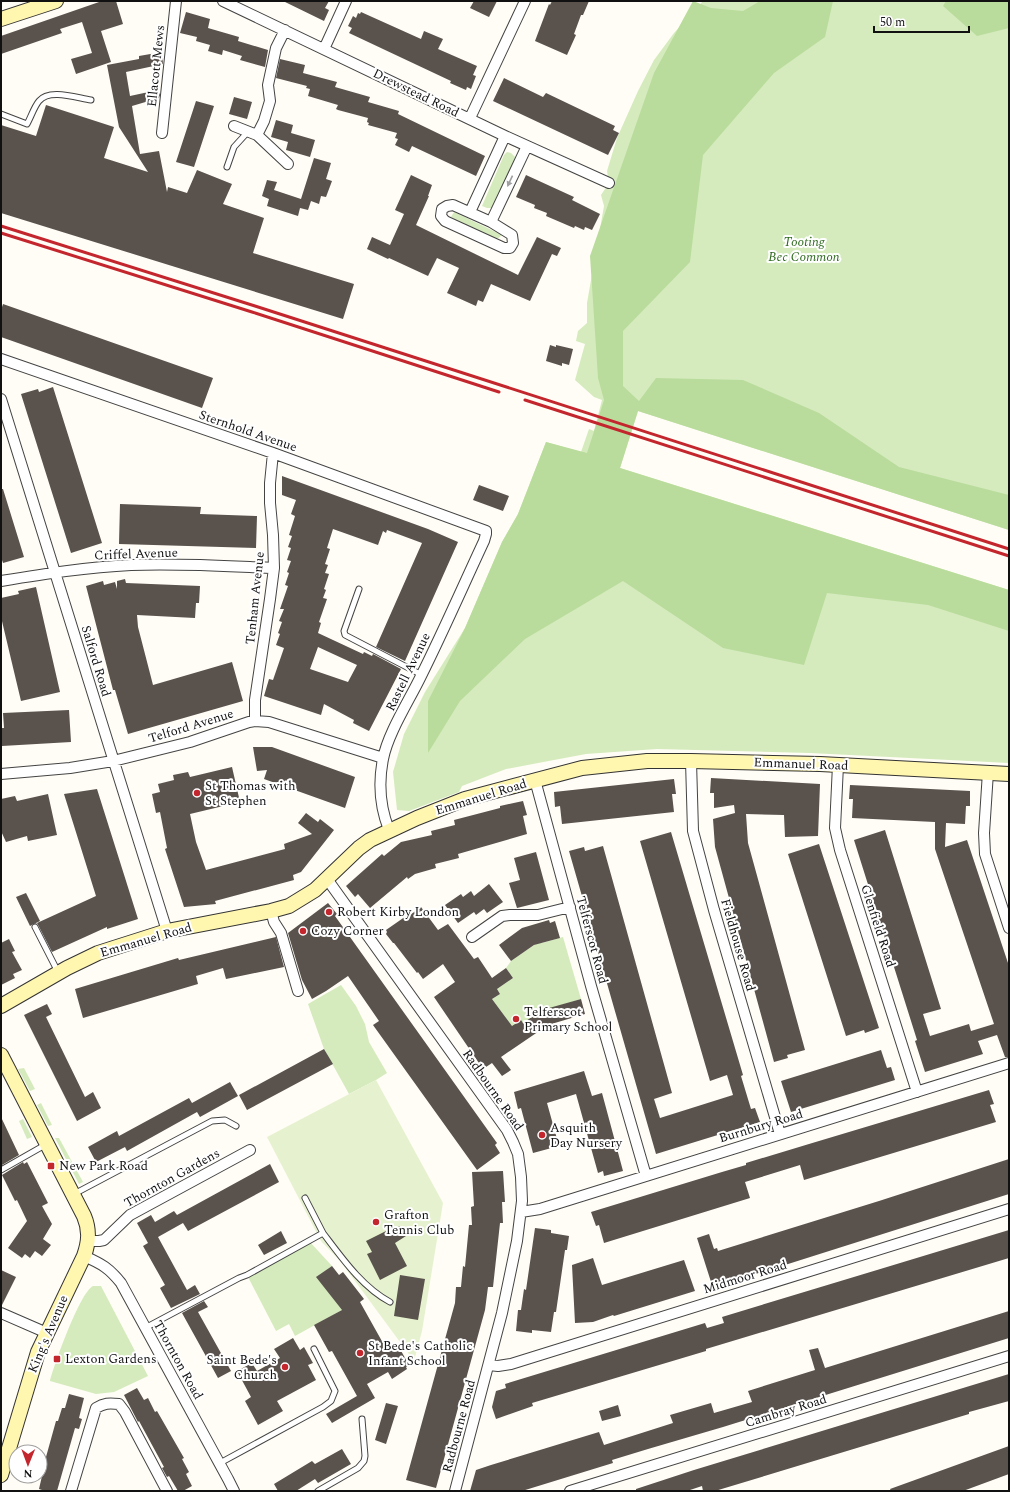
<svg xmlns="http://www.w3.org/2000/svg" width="1010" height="1492" viewBox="0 0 1010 1492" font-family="Spectral,serif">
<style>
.green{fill:#d5ebbd}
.forest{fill:#b9dc9c}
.pitch{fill:#e6f2cf}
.building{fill:#5a524d;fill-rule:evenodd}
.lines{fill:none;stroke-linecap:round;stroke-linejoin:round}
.lane-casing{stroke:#444;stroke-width:7}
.street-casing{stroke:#444;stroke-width:12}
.secondary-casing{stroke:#333;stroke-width:16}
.lane{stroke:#fff;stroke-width:5}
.street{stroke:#fff;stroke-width:10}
.secondary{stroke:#fff6b0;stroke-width:14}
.rail{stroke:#c4262e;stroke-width:3}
.oneway{fill:#a0a0a0}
.poi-dot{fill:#c4262e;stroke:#fff;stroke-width:1.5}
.labels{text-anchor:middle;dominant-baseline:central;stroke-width:4;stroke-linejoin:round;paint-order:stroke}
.street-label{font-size:13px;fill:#111;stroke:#fff}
.park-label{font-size:13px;font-style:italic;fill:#2f6b1f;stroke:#fff}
.poi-label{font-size:13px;fill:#111;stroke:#fff;text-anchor:start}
</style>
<rect width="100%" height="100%" fill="#fffdf5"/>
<path class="green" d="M703,1H1009V530L638,411L620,468L1009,590V763L810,753L657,749L586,754L506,769L462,786L459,792L409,811L397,810L393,772L404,734L425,692L465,628L502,542L518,514L546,442L581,452L589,429L594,431L602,400L594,397L575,380L585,344L576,341L578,331L587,323V303L604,206L601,195L609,183L607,171L617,138L638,91L654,60L674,33Z
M507,152L511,153L515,157L511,171L493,208H487L482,206L504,155Z
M454,212L502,235L496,240L451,217Z
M563,937L581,999L539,1012L523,1023L521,1020L512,1026L492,999L500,994L497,989L513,978L506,968L511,961L540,941L542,943Z
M341,985L356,1006L365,1024L369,1042L387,1073L376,1080L349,1094L324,1049L308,1004Z
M24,1068L35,1089L30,1091L18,1069Z
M41,1103L52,1125L48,1126L37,1105Z
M23,1119L32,1137L27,1139L19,1121Z
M55,1138H59L83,1182L79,1184Z
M309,1241L332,1266L317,1277L342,1310L295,1336L289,1324L276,1331L247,1275Z
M93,1286H101L102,1288L148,1376L114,1392L96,1394L50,1381C54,1365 80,1292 93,1286Z"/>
<path class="forest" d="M693,1L711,8L743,11L760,1H833L825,37L774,73L703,155L690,262L623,331V386L639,401L656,378L743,380L819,413L899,467L1009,495V530L638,411L620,468L1009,590V631L928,605L827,593L804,665L723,648L623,581L525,639L460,701L428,753V701L465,628L502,542L518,514L546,442L587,453L604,400L598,378L590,256L654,73Z
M946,1H1009V28L977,36L943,6Z"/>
<path class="pitch" d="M376,1080L443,1203L422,1331L414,1361L341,1262L321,1241L267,1137Z"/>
<path class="building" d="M102,1H116L123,24L101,31L111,62L76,74L71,59L92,53L82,22L60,29L62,33L1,54V36Z
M283,1H329L325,8L329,10L324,21Z
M474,1H497L489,17L470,8Z
M552,1H589L583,15H581L574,34L576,35L567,55L535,41L549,4L550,5Z
M186,12L210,19L208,28L239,37L238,41L268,50L265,67L240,60L242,56L223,50L222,55L208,51L210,45L196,41L197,37L180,33Z
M361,12L421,39L424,31L443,39L438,49L477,66L473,75L476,76L471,89L467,87L466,90L450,83L451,81L349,33L352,28L348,26L353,16L356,18L358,13L360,14Z
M162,52L163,64L126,72L130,96L158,90L160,95L159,98L132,106L140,154L159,151L167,192L168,187L187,193L197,170L232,184L223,204L264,218L253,253L354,284L343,319L1,213V125L36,136L46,105L114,127L104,158L148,172L119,127L107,65L139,59V56Z
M280,59L305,65L303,73L337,82L335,87L370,97L368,102L399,111L398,114L485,156L476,176L412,146L409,152L395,145L398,139L395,138L397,133L368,125L369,123L367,122L368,118L338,110L336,109L338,105L308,96L310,89L306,88L307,86L276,78Z
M504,78L543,97L546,93L615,126L613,130L619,133L608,155L493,101Z
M234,97L252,102L247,119L229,114Z
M196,101L214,106L194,167L176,162Z
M276,120L293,125L291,133L315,140L310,157L286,150L288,142L271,137Z
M314,158L331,163L326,179L332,181L326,197L321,196L319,204L311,201L308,210L300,208L298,216L267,206L269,199L262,196L267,180L277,182L274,190L301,199Z
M411,175L432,185L428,196H429L416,225L518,275L537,237L561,248L557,256L552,254L530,301L491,284L483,302L478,300L476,306L447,293L459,268L437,258L428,276L389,258L388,259L367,249L372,237L390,245L404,214L395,210Z
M526,175L574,197L572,200L600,214L592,230L585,227L584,230L575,226L574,228L546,216L547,213L534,208L535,205L516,197Z
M3,304L213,378L202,408L1,337V310Z
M550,345L556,347V345L573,349L569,365L562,363V366L546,361Z
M53,387L102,543L71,553L21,394L38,389L39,392Z
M282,476L428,529L458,542L405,661L376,647L422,543L387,530L386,533L383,531L378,545L333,529L327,548L330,549L325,564L328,565L325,573L329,574L324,589L326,590L323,598L327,599L319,622L321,623L318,633L363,654L364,652L372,656L373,654L401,669L369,731L353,723L354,720L324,704L321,715L264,696L269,679L273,680L284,648L276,645L280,634L278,633L282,622L279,621L284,609H280L288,586L285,585L289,573L287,572L291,561L287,560L291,548L288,547L292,536L289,535L295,516L291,514L296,500L282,495ZM318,647L357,665L348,682L310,669Z
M479,485L509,496L503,511L473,500Z
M1,489H3L24,557L3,563L1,557Z
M120,504L201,507L200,514L257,516L256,548L119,544Z
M125,579L126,583L200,586L199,603H196L195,618L137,615L138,627L153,685L232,662L243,701L128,734L115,690H113L86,586L103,581L104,585L115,582L117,589V581Z
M36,587L60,692L21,701L1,617V598L19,594L18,591Z
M69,710L71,742L2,746L1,728H4L3,713Z
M253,747H272L355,777L345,808L264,779L267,770L257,771Z
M232,767L240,802L190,814L196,842L206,870L285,849L284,844L312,834L298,823L306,813L318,822L320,819L334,830L301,872L293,875L294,880L215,901L216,904L184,907L165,849L167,848L160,812L156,813L152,794L160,792L158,784L174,780L173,775L188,772L190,777Z
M711,778L820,784L818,836L785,837L784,815L746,814L748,843L805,1050L787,1055L788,1058L774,1062L715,847L713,819L735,813L734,805L714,808V793H710Z
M674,779L676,794H672L674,812L562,824L560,806L555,807L554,792Z
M850,785L970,791V806H966L965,824L946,823L945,847L967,840L1009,966V1057H1005L997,1035L978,1041L983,1054L925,1072L915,1041L917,1040L854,840L885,830L941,1009L923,1014L930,1036L969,1024L971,1031L994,1024L935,849V822L852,818L853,799H849Z
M97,789L138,919L107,929V927L52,952L37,923L96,896L64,794Z
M48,794L57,835L28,841L27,836L6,842L1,831V799L15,796L17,801Z
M523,801L527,815L523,816L527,834L458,854L459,858L435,864L436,868L415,874L408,879L407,877L370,908L358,894L355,897L346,886L382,854L384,856L401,842L432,835L431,831L455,825L454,820L500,808V806Z
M671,832L743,1075L741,1076L751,1109L755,1108L760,1122L656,1154L569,851L584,847L585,851L603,846L672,1093L654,1099L660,1118L733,1095L727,1075L710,1081L640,841Z
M819,844L879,1028L865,1033L864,1030L846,1036L788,854Z
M536,852L549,900L517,908L509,883L520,880L514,858Z
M489,884L503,902L487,913L484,909L476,915L474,912L458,923L445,905L461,894L463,897L471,891L474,896Z
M26,893L40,921L30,926L16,897Z
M328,903L337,914L335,916L497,1143L495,1145L500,1153L477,1170L373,1025L379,1021L348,976L326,991L312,999L302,980L288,933Z
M421,907L438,930L448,924L474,959L478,957L492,978L506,968L513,978L497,989L500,994L492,999L512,1026L521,1020L523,1023L542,1010L581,999L585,1014L548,1025L501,1057L511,1070L502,1076L492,1063L483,1069L434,997L455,982L443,964L423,979L418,972L417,973L394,943H393L386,934L387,932L386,930L409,914L410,915Z
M549,920L550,923L555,921L560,938L534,945L511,961L499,945L522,928Z
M276,937L284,967L226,979L223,968L196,976L198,984L83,1018L75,989L178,958L179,960Z
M9,939L15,951L12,952L22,970L13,974L15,978L1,985V943Z
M47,1004L52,1014L46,1017L85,1097L93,1092L101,1108L77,1121L24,1015Z
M324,1049L333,1064L247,1110L239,1095Z
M881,1050L887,1068L891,1067L895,1080L791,1112L781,1081Z
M584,1071L592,1096L602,1093L623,1171L604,1176L603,1171L598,1173L576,1094L547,1103L559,1146L533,1153L521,1108L518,1109L514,1092Z
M230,1082L238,1096L200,1117L197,1112L127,1151L125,1147L96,1162L88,1147L117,1131L119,1136L189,1098L192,1103Z
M989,1090L994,1104L990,1105L996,1122L804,1180L800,1165L745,1182L750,1198L604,1243L599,1225L596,1226L591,1212L722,1172L746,1165V1163L809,1144Z
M1,1117L19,1155L2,1165L1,1162Z
M1009,1159V1194L766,1271L731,1281L730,1279L712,1285L697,1238L709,1234L714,1249L717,1248L718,1251L879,1201Z
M23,1162L24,1164L27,1162L48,1203L42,1206L52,1224L43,1239L51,1245L42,1256L35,1251L30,1258L25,1254L22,1258L8,1248L27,1221L17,1200L15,1201L2,1175Z
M270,1164L279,1182L188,1231L183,1223L158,1237L187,1290L195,1285L200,1294L171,1308L160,1288L165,1285L143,1246L148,1243L137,1223L151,1215L155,1222L174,1211L177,1215Z
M503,1171L505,1202H502L503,1223H500L493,1287H488L485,1310L436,1488L406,1480L455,1303L456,1287H461L463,1266L465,1267L469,1225H472L471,1207L474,1206L472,1172Z
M400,1226L406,1236L395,1243L407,1266L380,1280L367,1254L372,1252L366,1241L388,1230L389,1232Z
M535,1228L551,1230V1233L569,1236L567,1250H565L556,1312H554L551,1332L532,1330V1333L516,1331L518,1310H521L524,1289L526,1290Z
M1009,1230V1258L706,1349V1351L532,1403L533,1406L496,1419L492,1407L496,1391L506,1388L505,1384L705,1323L707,1328L724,1323L722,1317Z
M281,1231L287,1243L264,1255L258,1245Z
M593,1258L602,1285L684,1260L695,1291L614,1316L613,1315L593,1322L575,1323L572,1265Z
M332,1266L339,1275L343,1272L364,1299L360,1302L388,1352L390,1340L396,1351L400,1349L409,1365L406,1367L407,1369L392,1379L388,1372L367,1384L375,1398L332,1423L326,1414L357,1396L332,1351L329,1352L314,1325L342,1310L316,1277Z
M1,1270L16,1277L1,1307Z
M400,1275L425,1279L418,1320L394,1316Z
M204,1301L208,1307L198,1312L231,1371L218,1378L182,1313Z
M1009,1311V1338L723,1427L648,1449L612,1460L613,1463L522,1491H470L476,1470L491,1465L599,1432L604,1445L673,1423L670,1415L711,1403L714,1413L752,1402L748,1391L815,1370L809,1350L818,1348L825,1368Z
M293,1338L300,1350L304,1347L313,1363L308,1365L316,1380L277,1401L283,1411L258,1425L245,1401L251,1397L237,1371L252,1363L257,1371L280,1358L274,1349Z
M1009,1374V1401L969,1412V1414L715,1491H703L702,1486L687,1491H636V1489L694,1470Z
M137,1388L144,1400L148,1398L155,1412L157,1411L184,1458L182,1459L189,1472L186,1474L192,1486L183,1491H178L169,1476L167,1477L162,1468L164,1467L139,1421L138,1422L124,1395Z
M69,1394L84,1398L79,1418L82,1419L79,1429L75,1428L57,1491H45L39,1489L42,1476L41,1475L56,1421H58L62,1408H65Z
M386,1403L398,1406L386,1444L375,1440Z
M618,1405L621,1416L602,1421L599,1411Z
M1009,1446V1474L963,1491H891L890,1489Z
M342,1449L351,1464L318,1483L315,1479L296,1491H278L274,1484L312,1461L315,1464Z"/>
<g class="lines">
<defs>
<path id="lane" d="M1,114L27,124C31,117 34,107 39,101C49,88 77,98 91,100
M227,167L234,147L245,135L247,131
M359,589L344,631L345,635L422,675
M35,927L58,972
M1,1170L45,1145
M74,1194L212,1121L225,1120L236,1126
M305,1198L323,1233
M145,1328L239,1278L247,1275L323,1233C342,1258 362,1287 390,1302
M220,1463L323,1407L331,1401L335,1391L314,1349
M318,1491L358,1468L364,1461L365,1456L362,1419"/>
<path id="street" d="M223,1L505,136L609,183
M285,30L276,48L268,85L270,101L264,121L257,135L288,164
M324,49L346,1
M470,118L525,1
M234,126L257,135
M162,133L176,1
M453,205L491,222L512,235L513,243L510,248H504L445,221L441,216L442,209L447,206Z
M470,212L505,136
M491,222L527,146
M1,359L273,453L486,531V534L484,541C463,586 443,632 421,676C409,701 388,733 383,759C378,784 380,807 389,830
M1,399L110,749L167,931
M1,581C44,574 87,567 131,565C178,563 226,566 274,568
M255,721V700L270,599L274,568L273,535L270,503V483L273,453
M691,761L693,831L714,910L780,1134
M838,765L835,828L840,850L917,1092
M988,772L984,833L985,854L1009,928
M1,774L70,768L113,761L190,742L249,722L255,721L269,722L383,758
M535,780L591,986L646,1176
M327,879L507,1130L513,1142L518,1154L521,1177L522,1201L517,1241L502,1313L455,1491
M271,911L274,922L281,933L298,991
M472,937L502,916L510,915H538L570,907
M521,1212L540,1209L1009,1063
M88,1241H99L104,1240L130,1215L250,1150
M84,1256C102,1264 109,1268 121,1283L228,1479L234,1491
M1,1313L47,1333
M489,1365L498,1366L511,1364L1009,1209
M71,1491L96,1408C104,1403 109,1403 119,1404L125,1412L167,1491
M570,1491L1009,1356"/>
<path id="secondary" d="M1,19L56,1
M1,1006L67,968L98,953L167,931L271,911L289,906L315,890L359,848L370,840L417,818L465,799L582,768L647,761H691L820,764L1009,774
M1,1055L84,1216C90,1230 89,1242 84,1256L38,1352L1,1475"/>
</defs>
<use href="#lane" class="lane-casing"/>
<use href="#street" class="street-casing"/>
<use href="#secondary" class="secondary-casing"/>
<use href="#lane" class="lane"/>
<use href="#street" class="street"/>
<use href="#secondary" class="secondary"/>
<path class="rail" d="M1,226L255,306L1009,549
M1,233L252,312L499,392
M525,400L1009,556"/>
</g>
<defs><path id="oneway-solid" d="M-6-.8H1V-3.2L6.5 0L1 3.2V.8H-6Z"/></defs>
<use class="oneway" href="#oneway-solid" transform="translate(510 181) rotate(115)"/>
<g class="poi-dot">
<circle cx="197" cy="793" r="4"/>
<circle cx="329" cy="912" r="4"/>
<circle cx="303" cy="931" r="4"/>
<circle cx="516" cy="1019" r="4"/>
<circle cx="542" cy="1135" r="4"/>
<rect x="47" y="1162" width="8" height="8" rx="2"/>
<circle cx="376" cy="1222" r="4"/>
<circle cx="360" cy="1353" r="4"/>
<rect x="53" y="1355" width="8" height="8" rx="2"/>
<circle cx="285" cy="1367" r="4"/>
</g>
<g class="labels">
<g class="street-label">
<text transform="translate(156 66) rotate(-84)">Ellacott Mews</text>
<text transform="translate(416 93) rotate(26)">Drewstead Road</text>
<text transform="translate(248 431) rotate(19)">Sternhold Avenue</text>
<text transform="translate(136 554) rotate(-2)">Criffel Avenue</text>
<text transform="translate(255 598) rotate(-84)">Tenham Avenue</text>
<text transform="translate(96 661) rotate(73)">Salford Road</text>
<text transform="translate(408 672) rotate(-64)">Rastell Avenue</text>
<text transform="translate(191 726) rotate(-17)">Telford Avenue</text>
<text transform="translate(801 764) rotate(2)">Emmanuel Road</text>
<text transform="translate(481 797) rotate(-17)">Emmanuel Road</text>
<text transform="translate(878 926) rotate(72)">Glenfield Road</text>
<text transform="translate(146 940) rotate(-16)">Emmanuel Road</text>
<text transform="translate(592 940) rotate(75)">Telferscot Road</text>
<text transform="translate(738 945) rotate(74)">Fieldhouse Road</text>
<text transform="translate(493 1090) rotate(55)">Radbourne Road</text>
<text transform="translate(761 1126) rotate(-17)">Burnbury Road</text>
<text transform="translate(172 1178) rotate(-29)">Thornton Gardens</text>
<text transform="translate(745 1277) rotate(-17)">Midmoor Road</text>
<text transform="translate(48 1334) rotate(-67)">King's Avenue</text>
<text transform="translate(178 1360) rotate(61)">Thornton Road</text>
<text transform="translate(786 1411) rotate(-17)">Cambray Road</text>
<text transform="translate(459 1426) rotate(-75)">Radbourne Road</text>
</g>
<g class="park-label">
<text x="804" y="242">Tooting<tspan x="804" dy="15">Bec Common</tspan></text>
</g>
<g class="poi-label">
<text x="205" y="786">St Thomas with<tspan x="205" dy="15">St Stephen</tspan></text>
<text x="337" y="912">Robert Kirby London</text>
<text x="311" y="931">Cozy Corner</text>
<text x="524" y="1012">Telferscot<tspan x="524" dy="15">Primary School</tspan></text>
<text x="550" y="1128">Asquith<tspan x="550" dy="15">Day Nursery</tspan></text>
<text x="59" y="1166">New Park Road</text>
<text x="384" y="1215">Grafton<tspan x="384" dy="15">Tennis Club</tspan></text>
<text x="368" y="1346">St Bede's Catholic<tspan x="368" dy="15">Infant School</tspan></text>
<text x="65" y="1359">Lexton Gardens</text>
<text x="277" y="1360" text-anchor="end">Saint Bede's<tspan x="277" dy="15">Church</tspan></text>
</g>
</g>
<rect width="1010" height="1492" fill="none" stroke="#111111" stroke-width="4"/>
<g transform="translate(28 1464) rotate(181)"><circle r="19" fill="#ffffff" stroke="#a0a0a0"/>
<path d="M0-3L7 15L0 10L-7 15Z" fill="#c4262e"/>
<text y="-6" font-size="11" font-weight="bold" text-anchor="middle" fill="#111111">N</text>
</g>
<path d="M874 26v6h95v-6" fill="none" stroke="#111111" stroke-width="2"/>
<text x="880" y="26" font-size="12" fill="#111111" stroke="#ffffff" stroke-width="3" paint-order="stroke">50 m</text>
</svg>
